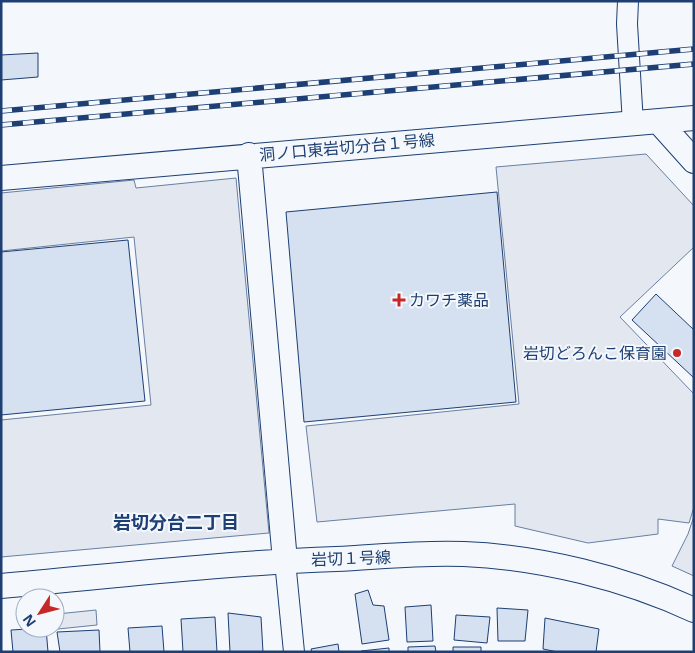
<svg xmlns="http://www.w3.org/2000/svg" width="695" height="653" viewBox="0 0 695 653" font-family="'Noto Sans','Noto Sans JP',sans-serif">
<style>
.parking{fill:#e3e8f0;stroke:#687fa3}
.building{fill:#d5e0f0;stroke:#1d3f73}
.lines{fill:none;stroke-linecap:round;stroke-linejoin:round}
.minor-casing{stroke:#1d3f73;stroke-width:22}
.tertiary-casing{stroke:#1d3f73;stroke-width:26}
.minor{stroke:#f4f7fb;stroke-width:20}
.tertiary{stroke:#f4f7fb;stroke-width:24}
.rail-casing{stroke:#1d3f73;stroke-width:5.5}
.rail{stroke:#f4f7fb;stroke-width:4;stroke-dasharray:11;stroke-linecap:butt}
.poi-dot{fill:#c62828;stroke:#f4f7fb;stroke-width:2}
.labels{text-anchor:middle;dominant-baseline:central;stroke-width:4;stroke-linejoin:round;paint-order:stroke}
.street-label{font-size:16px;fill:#1d3f73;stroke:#f4f7fb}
.poi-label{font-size:16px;fill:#1d3f73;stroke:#f4f7fb;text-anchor:start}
.neighbourhood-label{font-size:18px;font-weight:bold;fill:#1d3f73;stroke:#f4f7fb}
</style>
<rect width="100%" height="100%" fill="#f4f7fb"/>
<path class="parking" d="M646,154L694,206V247L620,317L694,394V507L689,523L658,519V534L588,543L515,526V504L317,522L306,426L519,404L496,167Z
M236,178L269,533L1,557V420L151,405L134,237L1,251V193L134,180L136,188Z
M694,516V576L672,566L688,534Z
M96,610L97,625L58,629L57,614Z"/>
<path class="building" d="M38,53V77L1,80V55Z
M497,192L516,402L304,422L286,212Z
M128,240L145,401L1,415V252Z
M656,294L694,330V378L632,320Z
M368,590L373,605L384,606L389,640L362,644L355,594Z
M431,605L433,641L407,642L405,607Z
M497,608L528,610L525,641H498Z
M228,613L261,617L263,652H230Z
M456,615L490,617L487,643L454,640Z
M215,617L217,652H183L181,619Z
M545,618L599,629L596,652H558L543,649Z
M162,626L164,652H130L128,628Z
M46,628L48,652H13L11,630Z
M99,630L100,652H60L57,632Z
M338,644L339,652H312L311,649Z
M435,646L436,652H408V647Z
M453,647H481V652H453Z
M389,648V652H361V651Z"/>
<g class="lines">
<defs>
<path id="minor" d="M628,1L627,24L633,124
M285,561L294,652"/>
<path id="tertiary" d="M659,122L694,161
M249,155L285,561
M1,178L694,118
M1,586C113,576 224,563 336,559C378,557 422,552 464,554C540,557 625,578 694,610"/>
</defs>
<use href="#minor" class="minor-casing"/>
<use href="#tertiary" class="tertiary-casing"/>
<use href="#minor" class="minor"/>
<use href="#tertiary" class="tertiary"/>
<defs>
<path id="rail" d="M1,111L694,49
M1,125L694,64"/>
</defs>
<use href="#rail" class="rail-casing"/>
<use href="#rail" class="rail"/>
</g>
<g class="poi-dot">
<path d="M396.5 292.5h5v5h5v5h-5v5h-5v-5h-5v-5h5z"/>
<circle cx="677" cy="353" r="5"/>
</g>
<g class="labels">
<g class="street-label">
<text transform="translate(347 147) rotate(-5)">洞ノ口東岩切分台１号線</text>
<text transform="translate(351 558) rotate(-2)">岩切１号線</text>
</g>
<g class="poi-label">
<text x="409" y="300">カワチ薬品</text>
<text x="667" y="353" text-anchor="end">岩切どろんこ保育園</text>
</g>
<g class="neighbourhood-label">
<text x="176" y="522">岩切分台二丁目</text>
</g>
</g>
<rect width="695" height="653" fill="none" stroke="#1d3f73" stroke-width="5"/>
<g transform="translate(40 613) rotate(234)"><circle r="24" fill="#f4f7fb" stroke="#9eadc5"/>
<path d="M0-4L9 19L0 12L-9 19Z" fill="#c62828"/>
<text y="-8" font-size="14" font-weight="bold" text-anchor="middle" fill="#1d3f73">N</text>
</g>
</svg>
